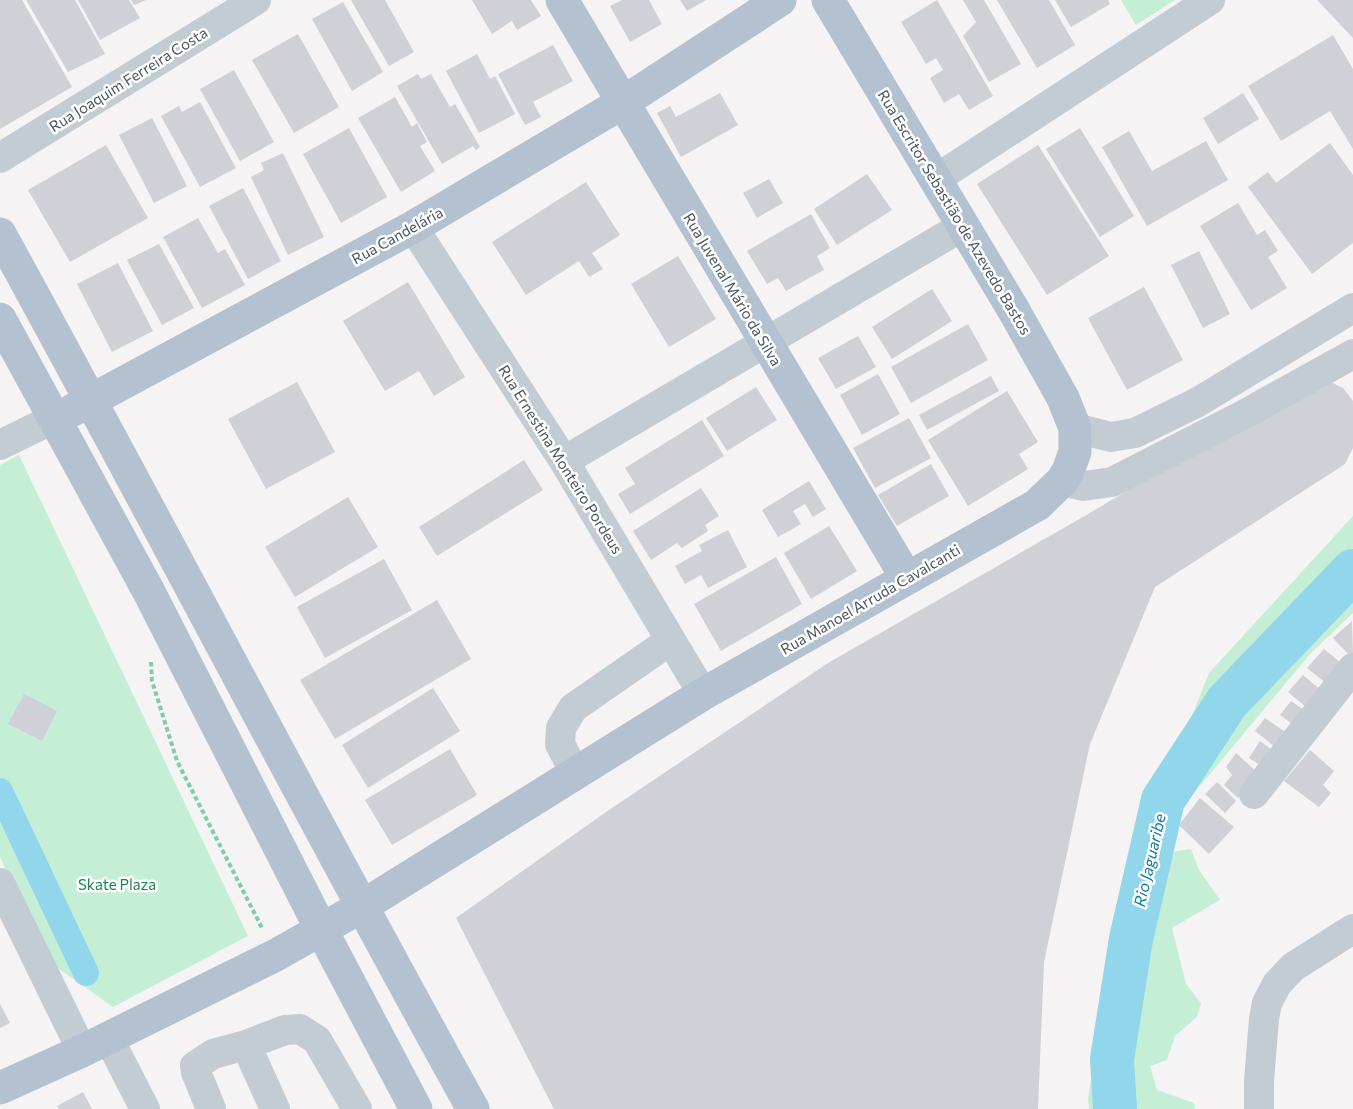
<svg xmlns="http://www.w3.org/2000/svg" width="1353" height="1109" viewBox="0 0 1353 1109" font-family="Commissioner,sans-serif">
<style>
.green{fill:#c4efd6}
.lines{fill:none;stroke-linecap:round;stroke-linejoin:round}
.canal{stroke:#92d6eb;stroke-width:26}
.river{stroke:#92d6eb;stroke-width:44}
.building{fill:#cfd1d6}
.path{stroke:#7ccda8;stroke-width:4;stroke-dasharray:4.5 3;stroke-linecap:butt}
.minor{stroke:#c4ccd3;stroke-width:30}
.major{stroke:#b3c1d0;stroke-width:33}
.labels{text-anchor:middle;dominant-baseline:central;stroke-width:5;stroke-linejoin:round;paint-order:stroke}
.street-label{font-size:15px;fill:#4a5560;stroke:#fff}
.park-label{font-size:15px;fill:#1a8252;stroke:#fff}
.water-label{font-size:16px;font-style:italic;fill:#107b9d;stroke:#fff}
</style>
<rect width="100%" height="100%" fill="#f5f3f3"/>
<path class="green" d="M1121,0H1175L1136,25Z
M19,455L248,936L113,1007L48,961L0,857V465Z
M1353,516V613L1310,654L1180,810L1164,853L1191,849L1199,870L1220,900L1172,928L1186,984L1201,1003L1197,1017L1175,1036L1167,1060L1150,1066L1157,1090L1194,1103L1195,1109H1089L1088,1099L1116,907L1209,673Z"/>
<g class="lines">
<path class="canal" d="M0,791L86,973"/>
<path class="river" d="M1115,1109L1112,1059L1131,939L1163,800L1227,702L1353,571"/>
</g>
<path class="building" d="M0,0H22L72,87L0,129Z
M26,0H75L105,54L68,72Z
M78,0H129L140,18L100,40Z
M131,0H146L134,5Z
M351,0H385L414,52L389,66Z
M472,0H531L541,16L517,30L512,21L492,34Z
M622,0H649L662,24L630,42L610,6Z
M680,0H706L687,11Z
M937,0L993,96L969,110L959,94L944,103L930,78L943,70L936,58L926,64L901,22Z
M963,0H984L1021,64L989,82L963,36L976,22Z
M997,0H1049L1075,45L1037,68Z
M1055,0H1108L1110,4L1071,27Z
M1317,0H1353V38Z
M343,2L383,72L352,91L312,19Z
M298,34L339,107L294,133L252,60Z
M1333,35L1353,69V149L1330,111L1281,141L1248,86Z
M553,45L573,81L533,102L541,117L525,125L498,74Z
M477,54L490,79L495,76L515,114L479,133L446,71Z
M234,70L274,142L240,161L200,89Z
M418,74L421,79L431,74L450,107L455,104L480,147L476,150L473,146L442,164L397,86Z
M720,93L738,125L681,157L657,113L670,106L676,117Z
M1243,93L1259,119L1218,144L1203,118Z
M395,97L412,127L417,123L427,142L420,146L435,171L401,192L358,118Z
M200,102L236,168L200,187L161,116L179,106L182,112Z
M152,118L187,186L154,203L119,135Z
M349,128L387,197L341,223L303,154Z
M1080,128L1134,216L1100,237L1046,149Z
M1129,131L1152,171L1206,141L1228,180L1147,226L1102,147Z
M1330,143L1353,175V243L1312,274L1248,187L1268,172L1276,183Z
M106,145L148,218L70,262L28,190Z
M1038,145L1109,256L1047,295L977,184Z
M283,153L324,237L288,255L251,177L264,170L261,163Z
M867,174L892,210L837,245L814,209Z
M769,179L783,203L757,218L743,193Z
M586,182L620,235L592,253L603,269L589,277L579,261L526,295L492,242Z
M243,188L281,261L248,279L209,206Z
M1238,203L1257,235L1265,230L1278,251L1268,257L1287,288L1251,310L1200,226Z
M811,214L830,248L817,256L824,270L786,291L778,278L767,284L747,251Z
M198,218L218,253L225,249L245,285L202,308L163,237Z
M159,244L194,308L162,325L127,260Z
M1199,251L1230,314L1203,328L1171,265Z
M678,256L716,319L669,347L631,284Z
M118,263L153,331L112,352L77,284Z
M408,282L465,377L434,396L419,371L385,391L343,321Z
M1144,287L1183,360L1127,390L1088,318Z
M932,289L952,321L892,359L872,327Z
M968,324L988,360L911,403L891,367Z
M858,336L876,367L836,389L818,358Z
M878,374L900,414L862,435L840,395Z
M991,376L999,391L927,430L919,415Z
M297,382L335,452L266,489L228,419Z
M1331,382L1343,388L1353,401V448L1345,464L1155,587L1090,744L1044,962L1038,1109H554L456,918L606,812L828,663L1083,517L1305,385Z
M756,387L777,420L727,451L706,418Z
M1007,391L1038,442L1019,454L1028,469L968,506L928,440Z
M909,418L931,458L875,488L853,448Z
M702,420L724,456L630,514L618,494L635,484L625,468Z
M524,460L543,490L437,556L419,527Z
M931,464L949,496L897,526L878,495Z
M809,481L826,509L813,517L805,504L793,511L801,524L778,537L762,510Z
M701,488L719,516L705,525L708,531L682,548L677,543L651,560L633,531Z
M348,497L378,547L295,597L265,547Z
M829,526L857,571L811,599L784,553Z
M728,530L747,567L708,588L701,575L685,584L675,566L702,551L699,545Z
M776,557L802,604L721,651L694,604Z
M384,559L412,610L325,658L297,607Z
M437,600L471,659L335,739L300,680Z
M1352,621L1353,655L1351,657L1333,638Z
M1324,649L1345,666L1327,684L1307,668Z
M1303,675L1322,691L1306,707L1288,692Z
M433,688L460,731L368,788L342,745Z
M24,694L57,711L42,741L8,724Z
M1291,701L1307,712L1296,727L1280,715Z
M1265,718L1290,735L1279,750L1255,731Z
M1260,741L1275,752L1264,768L1249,758Z
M450,749L477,795L392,845L365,800Z
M1310,750L1334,771L1323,785L1331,793L1319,807L1284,781Z
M1236,753L1259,774L1238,798L1224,785L1232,775L1226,767Z
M1217,782L1236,801L1225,813L1205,794Z
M1200,798L1234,827L1209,854L1179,825Z
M0,1004L10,1023L0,1028Z
M83,1092L92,1109H59L57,1106Z"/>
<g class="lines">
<path class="path" d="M151,662L152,681L177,761L263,930"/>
<path class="minor" d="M0,158L256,0
M936,179L1210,0
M413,227L564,461L703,694
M1075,428L1111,437L1135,433L1198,402L1353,308
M0,445L55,418
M564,461L963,226
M1062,481L1083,486L1112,482L1245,414L1353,354
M575,773L560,744L561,728L573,708L671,640
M1254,794L1353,668
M0,883L82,1051
M108,1037L145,1109
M246,1045L285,1030L300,1029L317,1040L357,1109
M211,1109L196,1072L195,1066L213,1054L246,1045L275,1109
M1259,1109V1081L1264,1019L1267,1003L1277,984L1293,967L1353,929"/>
<path class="major" d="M562,0L906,577
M0,234C160,525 312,819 473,1109
M0,319L149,592L321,929L416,1109
M73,410L413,227L622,103L780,0
M0,1088L82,1051L276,955L361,907L703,694L1037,505L1062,481L1068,471L1075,452V428L1063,398L1013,309L828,0"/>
</g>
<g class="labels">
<g class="street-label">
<text transform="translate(128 79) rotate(-32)">Rua Joaquim Ferreira Costa</text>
<text transform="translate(955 212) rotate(59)">Rua Escritor Sebastião de Azevedo Bastos</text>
<text transform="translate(397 235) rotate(-29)">Rua Candelária</text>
<text transform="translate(733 289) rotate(59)">Rua Juvenal Mário da Silva</text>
<text transform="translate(561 459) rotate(58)">Rua Ernestina Monteiro Pordeus</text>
<text transform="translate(870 599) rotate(-30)">Rua Manoel Arruda Cavalcanti</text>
</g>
<g class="park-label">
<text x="117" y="884">Skate Plaza</text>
</g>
<g class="water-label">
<text transform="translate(1149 860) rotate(-77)">Rio Jaguaribe</text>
</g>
</g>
</svg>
